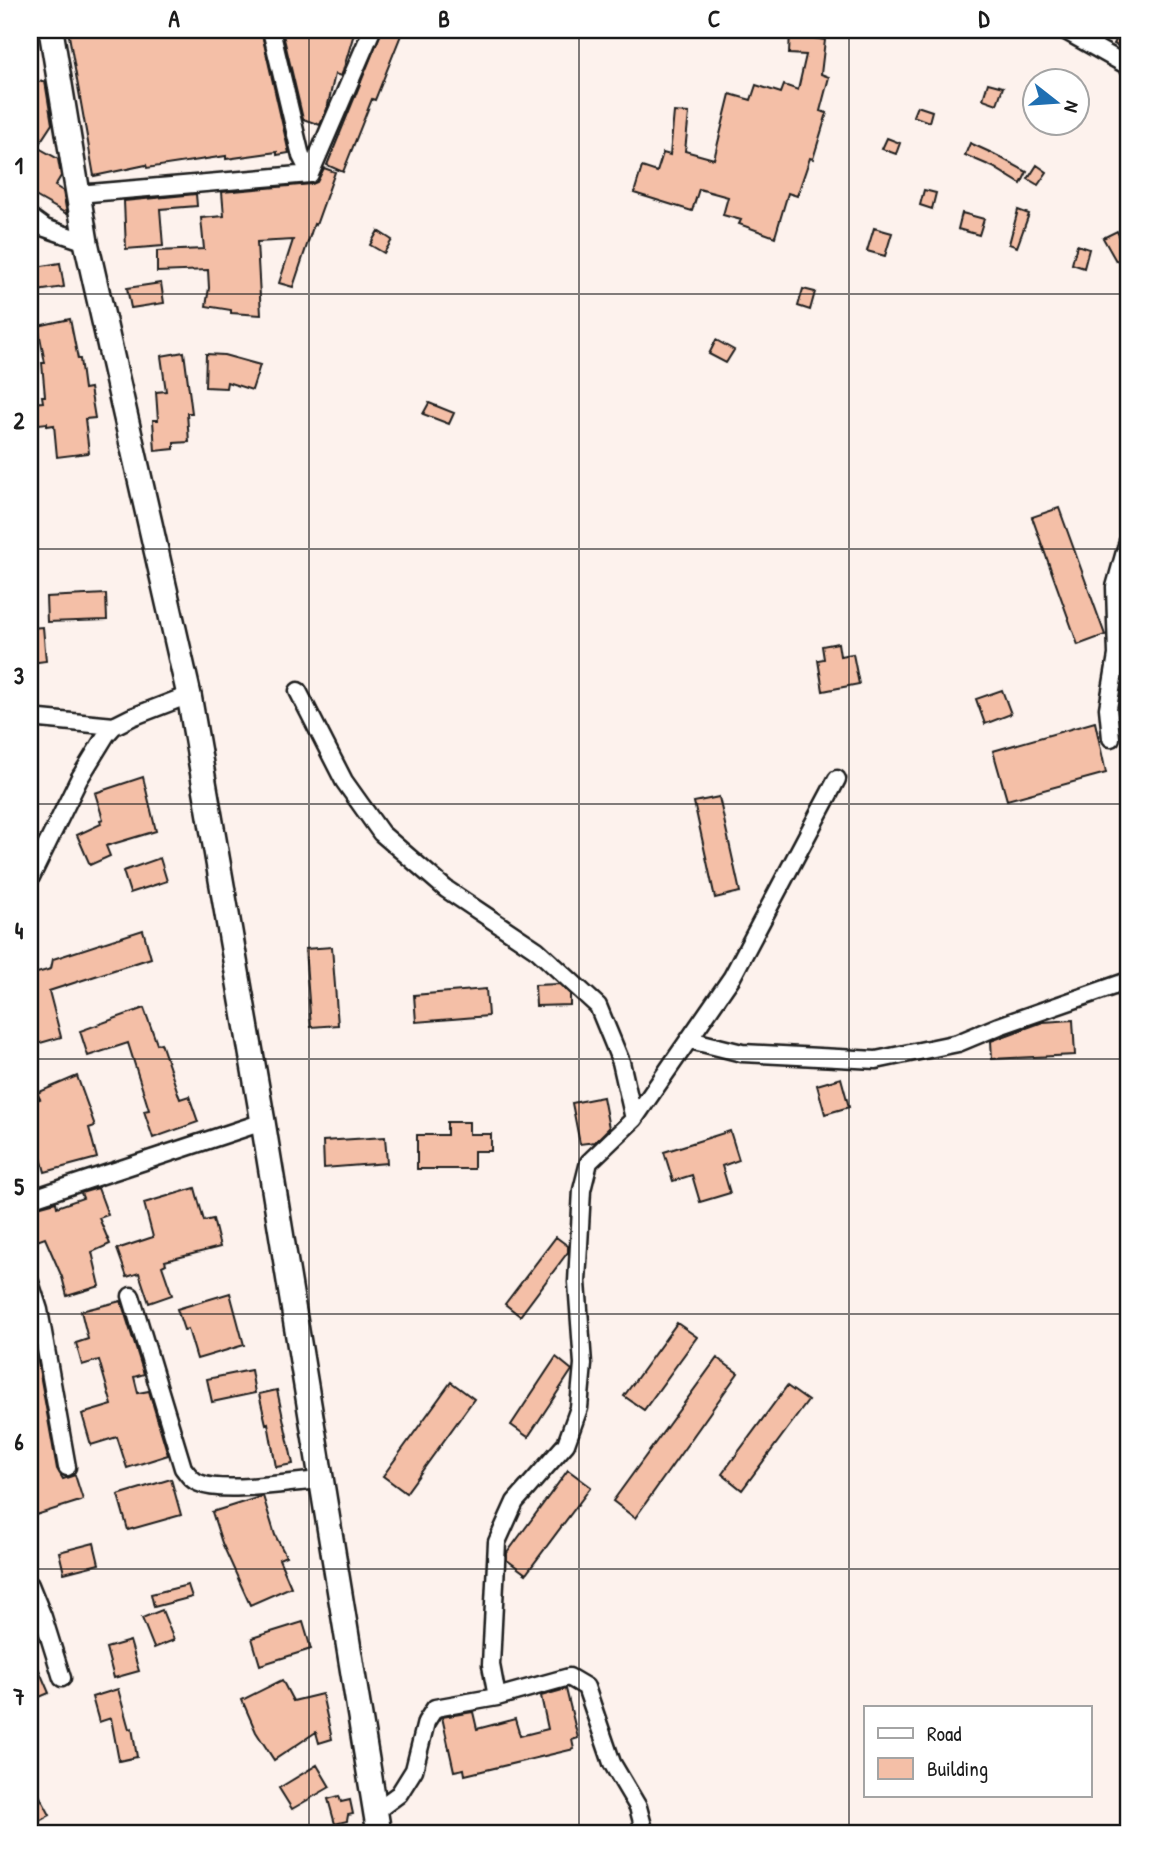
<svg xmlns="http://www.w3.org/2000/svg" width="1158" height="1863" viewBox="0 0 1158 1863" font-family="'Patrick Hand',sans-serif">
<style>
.building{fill:#f4bfa7;stroke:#1c1c1c;stroke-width:2}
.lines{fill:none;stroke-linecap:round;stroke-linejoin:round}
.street-casing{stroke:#1c1c1c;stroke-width:21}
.secondary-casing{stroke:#1c1c1c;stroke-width:28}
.street{stroke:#fff;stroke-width:16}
.secondary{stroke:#fff;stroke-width:23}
.grid{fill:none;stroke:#1c1c1c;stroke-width:2;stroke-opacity:0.55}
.neatline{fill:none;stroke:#1c1c1c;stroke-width:2.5}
.grid-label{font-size:23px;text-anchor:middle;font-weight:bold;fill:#1c1c1c}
</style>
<rect width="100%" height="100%" fill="#fdf2ed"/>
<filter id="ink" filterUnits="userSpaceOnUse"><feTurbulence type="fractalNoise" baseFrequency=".0143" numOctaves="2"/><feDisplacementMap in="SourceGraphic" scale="14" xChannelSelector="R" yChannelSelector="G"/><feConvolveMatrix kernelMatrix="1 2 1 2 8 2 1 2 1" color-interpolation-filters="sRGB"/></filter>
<g filter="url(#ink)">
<path class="building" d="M68,30H87V33L107,30H261L289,153L277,155V152L226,159V156L147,168L146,165L94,176Z
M282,30H355L343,71L341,76L335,74L327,109L320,125L303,119Z
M382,30H403L375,100L372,99L343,172L327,165Z
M790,30H803L802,36L825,40L821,74L829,77L820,111L827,113L813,159L810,158L797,196L788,193L775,237L739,224L741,220L723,215L728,197L699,189L692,211L634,193L642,167L657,172L663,153L670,155L674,112L689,113L685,151L714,159L730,94L751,100L756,85L781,93L784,85L798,90L806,55L789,54Z
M1121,30H1128V51L1114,44Z
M45,81L52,124L37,147L58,159L61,176L55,186L63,191L67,214L30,193V83Z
M988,83L1003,87L997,104L983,99Z
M917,106L932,111L929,122L913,116Z
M887,138L900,143L896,154L882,149Z
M970,143L994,154L1027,172L1021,184L993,167L965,155Z
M1037,165L1047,172L1038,185L1028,179Z
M324,168L335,172L316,225L314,224L293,287L279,283L293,240L257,242L261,315L231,313V310L206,306L209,288L208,270L157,272V251L204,249L201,218L224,216L222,192L312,184L317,182Z
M924,190L936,193L932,209L920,205Z
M196,194L197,206L160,209L163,246L126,249L124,201Z
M1018,210L1029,214L1017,247L1009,244Z
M962,213L984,219L979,235L958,229Z
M874,228L892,233L885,256L867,251Z
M378,231L392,240L384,253L370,245Z
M1117,231L1128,255L1116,261L1103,238Z
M1077,245L1089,249L1084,268L1072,264Z
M60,263L64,287L30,292V268Z
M161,283L164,303L131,308L127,288Z
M803,289L815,292L810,310L798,306Z
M70,319L78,359H80L84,389L90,388L95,418L85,419L89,453L57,457L54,425L47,426V423L30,425V403L43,402L42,396H45L42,363H45L38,326Z
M716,340L734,350L726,363L709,354Z
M184,352L192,413H187L189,442L174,443V449L155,451L153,420H158L156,392L166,391L161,356Z
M206,354L224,355L260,365L252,390L227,382L226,388L205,387Z
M429,403L454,413L449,424L423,414Z
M1059,508L1105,635L1078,645L1032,517Z
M106,594L107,620L47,622L46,597Z
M43,627L46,661L30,663V628Z
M838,643L840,656L853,654L859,684L823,691L818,660L824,659L822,646Z
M1002,690L1011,714L985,724L976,699Z
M1095,722L1106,773L1007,800L993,751Z
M143,777L156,831L106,846L110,856L90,865L77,835L101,824L100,820L103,819L95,793Z
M719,797L740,892L715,898L694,802Z
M160,858L167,881L130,893L123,871Z
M143,930L151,958L49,991L61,1037L30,1046V975L51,969L53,959Z
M332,947L338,1025L311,1027L305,949Z
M559,984L570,994V1005L536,1006L535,985Z
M486,989L488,1016L416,1022L414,995Z
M144,1008L157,1044L161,1043L180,1099L189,1096L198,1122L153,1138L144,1111L149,1110L128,1043L88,1056L80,1031Z
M1073,1020L1075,1055L992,1059L991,1041L1043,1022Z
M77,1076L95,1126L89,1128L97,1158L45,1172L38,1147L30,1150V1102L40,1099L37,1093Z
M841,1078L849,1107L825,1114L817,1085Z
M603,1097L609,1128L595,1142L580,1144L572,1103Z
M447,1122H469V1134H491V1151H474V1169H417V1135H447Z
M730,1131L739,1160L722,1166L730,1193L700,1202L692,1175L673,1181L664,1152Z
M385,1137L387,1163L324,1168L323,1141Z
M98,1188L108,1215L99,1218L110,1244L92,1252L100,1286L67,1296L62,1277L45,1238L37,1241L30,1209L56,1202L57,1207L83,1198L81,1193Z
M195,1188L204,1221L213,1219L220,1247L165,1261L166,1264L162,1266L172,1295L149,1303L139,1273L127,1277L117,1249L153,1237L144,1203Z
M556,1237L568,1246V1252L520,1316L505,1304Z
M230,1293L244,1345L197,1359L188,1329L184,1330L177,1309Z
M121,1301L144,1374L134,1377L138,1393L149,1391L168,1455L127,1468L117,1437L91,1445L82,1414L112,1405L99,1360L82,1365L76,1343L88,1339L81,1311Z
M677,1323L697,1337L644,1410L624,1396Z
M35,1346L57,1469L63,1479L75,1475L83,1500L30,1517V1347Z
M556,1357L572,1370L528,1437L511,1425Z
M717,1358L738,1373L635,1518L613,1501Z
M251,1370L255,1393L212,1402L207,1379Z
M451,1382L474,1399L406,1493L383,1476Z
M787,1386L808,1401L742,1490L722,1474Z
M277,1390L293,1464L276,1467L268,1423L266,1424L259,1394Z
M568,1470L591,1487L526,1574L507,1560V1553Z
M171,1479L181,1515L128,1530L118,1495Z
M263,1496L275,1535L286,1556L279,1559L291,1587L250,1605L222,1543L212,1512Z
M94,1543L99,1564L64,1573L59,1552Z
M188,1585L192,1597L154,1607L151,1594Z
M162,1610L174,1640L154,1648L142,1618Z
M303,1622L311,1649L260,1665L252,1638Z
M130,1641L139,1671L114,1678L106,1648Z
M30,1649L49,1693L30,1701Z
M282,1680L293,1701L322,1694L332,1739L319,1743L316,1732L274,1760L256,1732L242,1700Z
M118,1689L129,1729L132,1728L137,1757L119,1761L111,1718L99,1722L92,1697Z
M566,1689L578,1738L572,1740L574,1749L465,1775L464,1769L454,1771L442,1717L473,1712L477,1729L515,1719L520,1736L548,1729L541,1696Z
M317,1765L330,1787L292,1809L279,1788Z
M30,1778L50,1815L30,1826Z
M339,1796L341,1802L350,1800L353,1814L348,1815L347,1821L335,1824L328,1799Z"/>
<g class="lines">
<defs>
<path id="street" d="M271,30L301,156L310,174
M1064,30L1128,66
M78,194L310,174L372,30
M30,217L45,228L86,242
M298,691L344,781L381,833L446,889L537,950L598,1006L621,1062L634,1119
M30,718L114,726
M1111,738L1108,708L1117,655L1115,587L1128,541
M30,879L79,779L106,735L114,726L132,717L189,695
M690,1040L742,1053L876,1060L958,1043L999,1026L1128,981
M30,1199L263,1122
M30,1282L39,1310L67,1467
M131,1296L183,1468C188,1474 191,1480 199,1483C223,1494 291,1482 320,1480
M30,1585L43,1617L62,1678
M497,1697L491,1665L497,1542L515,1502L566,1444L579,1408L583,1364L577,1282L582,1190L589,1162L634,1119L732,977L837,779
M376,1811L399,1794L414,1770L426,1722L435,1708L497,1697L569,1677L586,1687L612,1763L638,1807L645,1833"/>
<path id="secondary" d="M51,30L86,242L189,695L263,1122L379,1833"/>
</defs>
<use href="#street" class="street-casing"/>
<use href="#secondary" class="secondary-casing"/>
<use href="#street" class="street"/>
<use href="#secondary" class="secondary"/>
</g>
</g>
<path class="grid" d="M309,30V1833M579,30V1833M849,30V1833M30,294H1128M30,549H1128M30,804H1128M30,1059H1128M30,1314H1128M30,1569H1128"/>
<rect width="1158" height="1863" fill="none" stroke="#fff" stroke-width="77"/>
<rect x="864" y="1706" width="228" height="91" fill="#ffffff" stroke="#a4a4a4" stroke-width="2"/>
<rect x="878" y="1728" width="35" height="10" fill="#ffffff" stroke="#a4a4a4" stroke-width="2"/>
<text x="927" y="1741" font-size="21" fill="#1c1c1c">Road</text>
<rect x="878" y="1758" width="35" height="21" fill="#f4bfa7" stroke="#a4a4a4" stroke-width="2"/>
<text x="927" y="1776" font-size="21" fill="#1c1c1c">Building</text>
<g transform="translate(1056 102) rotate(107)"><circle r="33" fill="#ffffff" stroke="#a4a4a4" stroke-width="2"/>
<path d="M0-5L12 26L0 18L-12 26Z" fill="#1f6fb2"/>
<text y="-10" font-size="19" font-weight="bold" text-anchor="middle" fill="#1c1c1c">N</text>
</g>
<rect x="38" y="38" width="1082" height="1787" class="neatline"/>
<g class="grid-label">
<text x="174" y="27">A</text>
<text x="444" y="27">B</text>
<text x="714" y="27">C</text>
<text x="984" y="27">D</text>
<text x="19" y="174">1</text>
<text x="19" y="429">2</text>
<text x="19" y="684">3</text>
<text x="19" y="939">4</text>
<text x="19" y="1195">5</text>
<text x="19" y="1450">6</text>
<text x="19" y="1705">7</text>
</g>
</svg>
